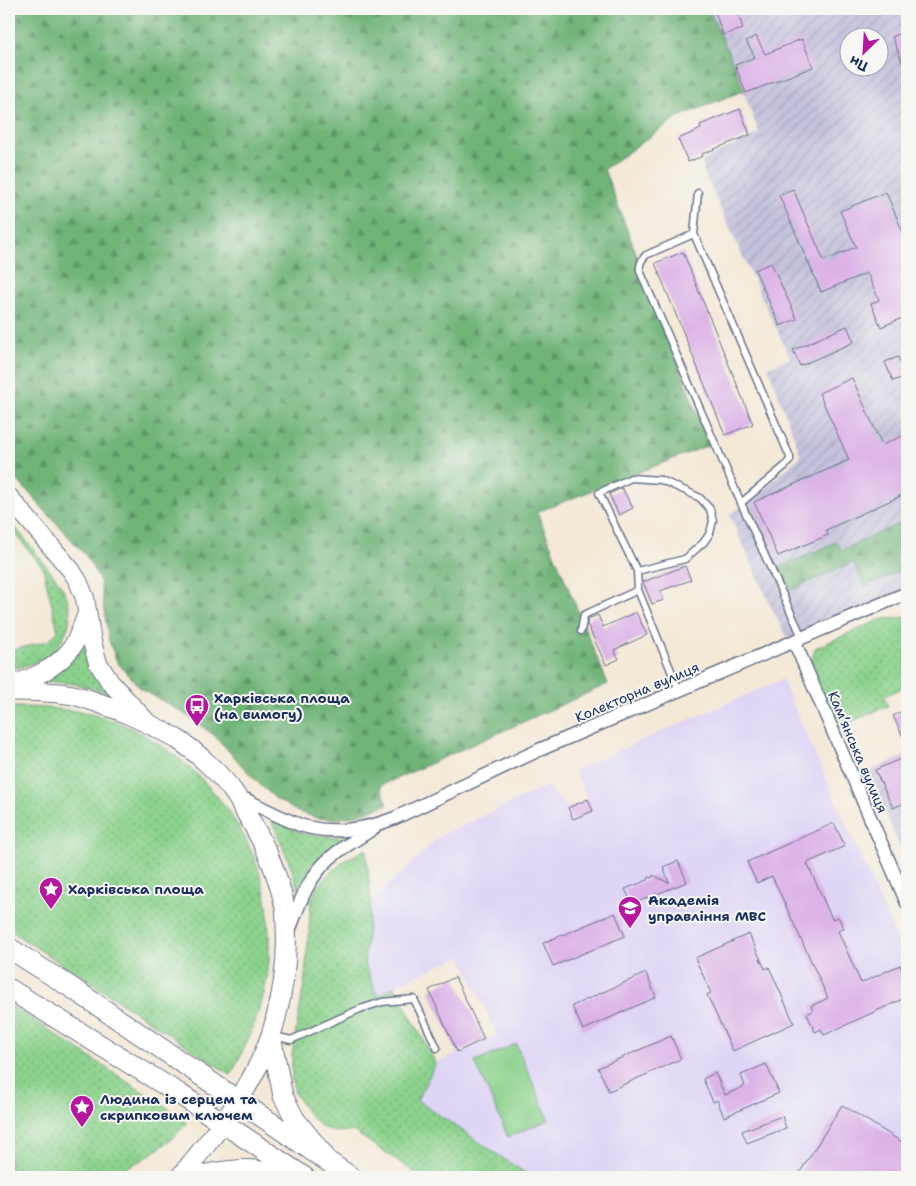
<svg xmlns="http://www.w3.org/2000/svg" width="916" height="1186" viewBox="0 0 916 1186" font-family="'Shantell Sans',sans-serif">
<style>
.built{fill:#dfd5f5}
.industrial{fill:url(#industrial-furrows);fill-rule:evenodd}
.grass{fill:url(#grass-dots);stroke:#538075}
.forest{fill:url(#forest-firs);stroke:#46726b}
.pitch{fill:#8bd28c;stroke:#538075}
.building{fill:#dcb3e7}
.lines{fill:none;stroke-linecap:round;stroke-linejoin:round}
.service-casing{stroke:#677088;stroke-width:9}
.minor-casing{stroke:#677088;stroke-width:15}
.secondary-casing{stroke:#677088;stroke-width:20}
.primary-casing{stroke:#677088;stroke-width:21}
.trunk-casing{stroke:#677088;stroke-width:22}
.service{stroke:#fff;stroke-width:6}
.minor{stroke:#fff;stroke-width:12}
.secondary{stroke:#fff;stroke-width:18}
.primary{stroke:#fff;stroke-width:19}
.trunk{stroke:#fff;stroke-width:20}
.labels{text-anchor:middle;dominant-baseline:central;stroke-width:4;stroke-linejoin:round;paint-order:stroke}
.street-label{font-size:14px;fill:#1b2f5e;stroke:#f6f6f2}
.poi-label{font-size:14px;font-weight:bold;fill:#1b2f5e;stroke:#f6f6f2;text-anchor:start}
</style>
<defs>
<pattern id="industrial-furrows" width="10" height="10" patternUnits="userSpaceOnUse" patternTransform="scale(1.25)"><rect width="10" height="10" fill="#c3c1db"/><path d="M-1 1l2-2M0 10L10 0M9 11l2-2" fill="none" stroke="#a7a6be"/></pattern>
<pattern id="grass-dots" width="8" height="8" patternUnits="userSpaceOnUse" patternTransform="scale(1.25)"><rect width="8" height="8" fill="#8bd28c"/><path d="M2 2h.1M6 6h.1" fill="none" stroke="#71ab76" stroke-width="1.8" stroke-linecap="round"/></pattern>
<pattern id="forest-firs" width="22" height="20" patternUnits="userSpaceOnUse" patternTransform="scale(1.25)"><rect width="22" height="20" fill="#70b478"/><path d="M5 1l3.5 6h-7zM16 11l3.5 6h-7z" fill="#5b9366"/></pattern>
</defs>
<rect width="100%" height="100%" fill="#f6f6f2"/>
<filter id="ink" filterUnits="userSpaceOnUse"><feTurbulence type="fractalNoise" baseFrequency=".02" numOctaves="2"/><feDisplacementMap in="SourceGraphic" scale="10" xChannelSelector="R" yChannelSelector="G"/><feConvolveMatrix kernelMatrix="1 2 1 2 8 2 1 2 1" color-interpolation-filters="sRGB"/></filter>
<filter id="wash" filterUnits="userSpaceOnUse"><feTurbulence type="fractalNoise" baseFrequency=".0096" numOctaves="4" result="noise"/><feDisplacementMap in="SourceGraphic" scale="20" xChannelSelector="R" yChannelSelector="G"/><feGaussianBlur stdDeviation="1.12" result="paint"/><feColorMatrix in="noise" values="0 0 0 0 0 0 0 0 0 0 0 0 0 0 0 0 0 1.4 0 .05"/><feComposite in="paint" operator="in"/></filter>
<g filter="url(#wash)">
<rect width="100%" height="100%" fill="#f4e9d7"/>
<path class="built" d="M782,679L907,962V1177H531L417,1100L436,1063L497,1035L461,956L394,986L378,998L364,963L371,902L440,836L547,786L568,808L588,799L574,770Z"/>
<path class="industrial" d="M707,9H907V588L788,639L773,611L729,514L748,503L801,456L768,367L790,358L705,175L702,161L759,133L749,106ZM848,38H878V68H848Z
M907,755V863L867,772Z"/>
<path class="grass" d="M9,520C19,532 29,544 38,556C59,581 82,605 63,638C52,658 31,666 9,669V651L48,641L58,631L43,568L9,526Z
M907,615V686L884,696L888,706L834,729L810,666L815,648L882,619L900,618Z
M85,639L112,694L75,684L44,681Z
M15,707C45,707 73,709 102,717C181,741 253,818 266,900C269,917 269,933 269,950C269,957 269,965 268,972C263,1009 247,1043 231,1075L85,979L9,930V708Z
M271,820L304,834L336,837L351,836L323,854L312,865L298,889L292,869Z
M366,849L371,902L364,963L378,997L394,986L436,1063L417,1100L531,1177H422L353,1131L334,1132L321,1127L306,1111L295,1094L292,1080V1055L305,977L311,901L318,885L331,872L347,859Z
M9,1004L181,1117L187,1124C162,1150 130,1171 94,1177C86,1178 76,1177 67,1177C48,1177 28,1177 9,1177Z"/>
<path class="forest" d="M9,9H709L745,90L678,117L604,169L709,445L537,512L608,684L380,786L388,804L358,815L338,819L317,818L298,812L276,799L258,783L214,735L180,711L141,689L117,662L109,641L100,581L86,556L9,471Z
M907,520V568L865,587L853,562L787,592L776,569L837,542L841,550Z"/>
<path class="pitch" d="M516,1044L549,1120L508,1137L475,1062Z"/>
<g id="blocks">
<path class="building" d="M714,9H737L743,29L723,35Z
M907,30V73L892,37Z
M756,36L765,54L802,39L813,67L746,93L735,65L755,57L746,41Z
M740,109L750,135L702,154L703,156L688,162L678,139L701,129L700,125Z
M793,189L824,261L856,247L840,211L886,192L907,242V316L881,327L871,304L879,300L867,273L821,292L779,195Z
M683,252L753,424L725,435L655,263Z
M771,263L797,319L780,326L755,270Z
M847,326L854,342L800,366L793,350Z
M898,357L906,376L893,381L885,362Z
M852,378L882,445L907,434V493L826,530L828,535L778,556L754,502L849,460L819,393Z
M622,488L633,508L619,515L609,494Z
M685,566L691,580L660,591L664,600L652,604L643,582Z
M636,612L647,635L614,650L619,659L606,665L587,624L588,619L598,615L603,627Z
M907,709V745L893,716Z
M907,756V802L893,808L875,770Z
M588,799L593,811L573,819L568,808Z
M834,823L845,846L807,863L832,919L838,917L844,928L838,931L861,983L900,965L907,982V997L824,1035L821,1029L815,1032L807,1014L813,1011L811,1006L828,998L772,876L757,883L747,862Z
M678,861L687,882L632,904L625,889L648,880L649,877L652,878L653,875L669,883L663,867Z
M615,913L625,936L553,966L543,943Z
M749,934L765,969L769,967L794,1023L733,1051L707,995L711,993L695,958Z
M646,973L656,997L583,1030L572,1006Z
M455,977L484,1039L457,1052L429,990Z
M671,1036L681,1059L609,1091L598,1068Z
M766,1064L779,1093L724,1117L717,1100L713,1102L703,1079L715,1073L725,1095L745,1086L741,1075Z
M842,1105L907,1145V1167L901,1177H797Z
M782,1116L786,1128L747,1143L742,1131Z"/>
</g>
</g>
<g filter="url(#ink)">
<use href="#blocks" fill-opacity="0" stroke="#677088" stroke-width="1"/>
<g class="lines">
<defs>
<path id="service" d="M698,193L694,234L790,457V460L785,466L741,503L802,637
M694,234L646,255C641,260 639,264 640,271L741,503
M637,571L685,559L704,542L710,533L713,521L710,509L700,498L688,492L661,480L631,478L599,493L637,571L638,590L679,690
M581,631L584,615L638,590
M274,1036L291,1040L360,1009L382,1002L414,999L437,1048"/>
<path id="minor" d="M794,641L907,903
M237,795C257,805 278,817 300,825C330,835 365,830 395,818L539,750L907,593
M289,931C297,910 304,888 318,871C331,853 356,840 374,828"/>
<path id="secondary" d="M9,497L71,570L78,581L85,598L92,642L98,663L110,682L147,722
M9,686C32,678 54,670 70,650C78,640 82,626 87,614"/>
<path id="primary" d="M9,691C30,691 52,691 73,695C90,699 107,706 123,712C141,720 160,729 177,739C196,751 222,776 235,794C241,803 246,814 252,823C267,849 279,878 285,908C286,914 286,920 286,926C288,962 282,1000 271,1035C252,1090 216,1133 180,1177
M271,1036L283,1096L295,1119L324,1155
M189,1177C210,1174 234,1168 256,1170C267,1172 277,1175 287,1177"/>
<path id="trunk" d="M9,948L72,988L351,1177
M9,989L178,1093L304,1177"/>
</defs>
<use href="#service" class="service-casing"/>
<use href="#minor" class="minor-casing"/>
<use href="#secondary" class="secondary-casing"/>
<use href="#primary" class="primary-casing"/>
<use href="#trunk" class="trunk-casing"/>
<use href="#service" class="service"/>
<use href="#minor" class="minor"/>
<use href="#secondary" class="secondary"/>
<use href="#primary" class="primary"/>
<use href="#trunk" class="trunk"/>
</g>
</g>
<defs>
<symbol id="bus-pin" viewBox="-11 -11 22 30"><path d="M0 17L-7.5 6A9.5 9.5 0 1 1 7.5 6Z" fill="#b5179e" stroke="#f6f6f2"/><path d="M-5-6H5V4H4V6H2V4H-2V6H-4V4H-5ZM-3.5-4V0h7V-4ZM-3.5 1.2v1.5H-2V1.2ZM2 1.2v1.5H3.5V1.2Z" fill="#fff"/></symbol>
<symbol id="sight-pin" viewBox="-11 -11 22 30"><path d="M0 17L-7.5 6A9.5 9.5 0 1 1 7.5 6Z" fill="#b5179e" stroke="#f6f6f2"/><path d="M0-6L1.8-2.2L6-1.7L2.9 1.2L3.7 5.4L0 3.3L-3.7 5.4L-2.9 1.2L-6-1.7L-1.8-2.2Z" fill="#fff"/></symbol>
<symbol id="university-pin" viewBox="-11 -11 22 30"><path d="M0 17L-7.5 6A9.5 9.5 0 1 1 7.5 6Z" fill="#b5179e" stroke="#f6f6f2"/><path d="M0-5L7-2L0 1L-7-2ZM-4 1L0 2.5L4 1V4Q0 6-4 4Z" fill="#fff"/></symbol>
</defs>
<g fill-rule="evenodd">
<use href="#bus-pin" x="183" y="692" width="28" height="38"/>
<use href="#sight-pin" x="37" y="875" width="28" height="38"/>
<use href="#university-pin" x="616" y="894" width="28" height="38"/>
<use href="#sight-pin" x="68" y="1093" width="28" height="38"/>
</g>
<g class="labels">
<g class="street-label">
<text transform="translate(637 692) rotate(-23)">Колекторна вулиця</text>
<text transform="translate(858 752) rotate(67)">Камʼянська вулиця</text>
</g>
<g class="poi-label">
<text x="214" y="698">Харківська площа<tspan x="214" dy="16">(на вимогу)</tspan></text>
<text x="68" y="889">Харківська площа</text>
<text x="648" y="900">Академія<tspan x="648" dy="16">управління МВС</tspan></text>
<text x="100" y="1099">Людина із серцем та<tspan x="100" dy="16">скрипковим ключем</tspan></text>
</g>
</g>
<rect width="916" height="1186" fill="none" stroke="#f6f6f2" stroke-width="30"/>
<g transform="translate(864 52) rotate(205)"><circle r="24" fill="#f6f6f2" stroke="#9ea6b7"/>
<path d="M0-4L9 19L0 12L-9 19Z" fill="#b5179e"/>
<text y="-8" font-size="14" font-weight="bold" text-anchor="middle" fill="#1b2f5e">Пн</text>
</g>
</svg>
